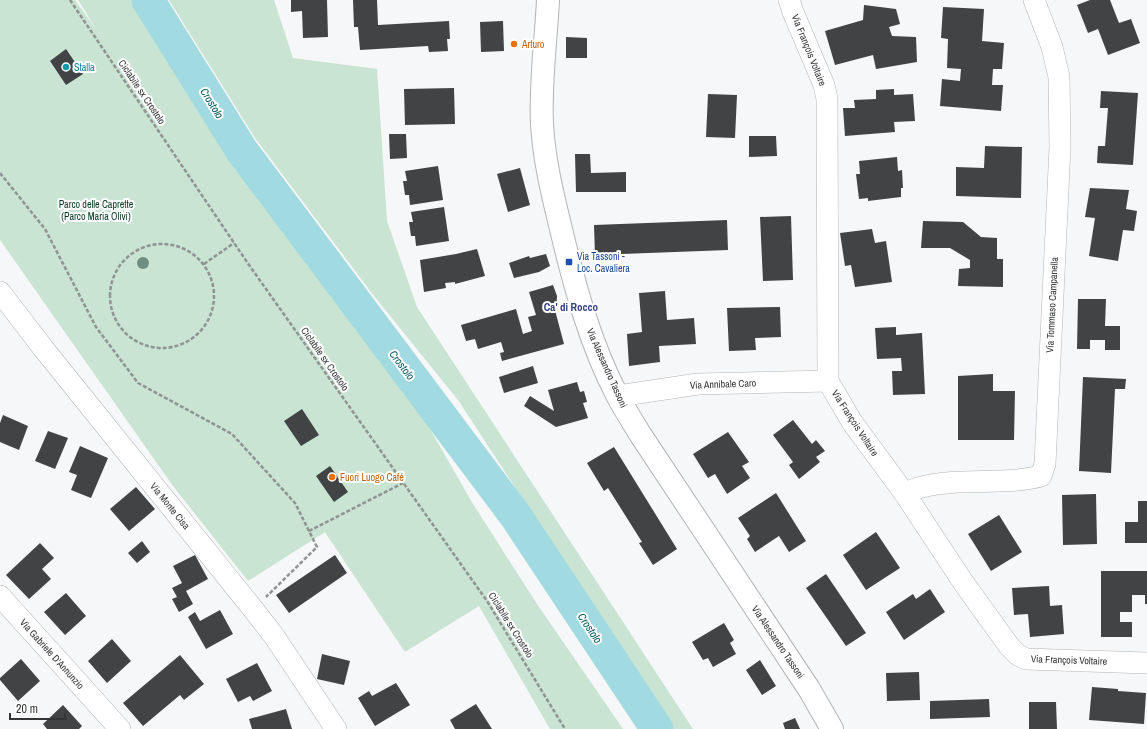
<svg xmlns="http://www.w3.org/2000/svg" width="1147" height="729" viewBox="0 0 1147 729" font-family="'Archivo Narrow',sans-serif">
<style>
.green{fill:#c9e4d2}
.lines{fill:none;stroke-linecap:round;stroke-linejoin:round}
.river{stroke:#a1dae0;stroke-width:33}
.building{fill:#424344}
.minor-casing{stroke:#b3b4b5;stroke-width:22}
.tertiary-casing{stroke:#b3b4b5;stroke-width:24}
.path{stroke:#919292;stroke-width:2.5;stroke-dasharray:4 2;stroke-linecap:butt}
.minor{stroke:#fff;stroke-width:21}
.tertiary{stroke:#fff;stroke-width:22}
.tree{fill:#708e80}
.food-dot{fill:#e8710a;stroke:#fff;stroke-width:1.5}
.culture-dot{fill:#0f9aa8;stroke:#fff;stroke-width:1.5}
.transit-dot{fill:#1a4fb4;stroke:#fff;stroke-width:1.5}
.labels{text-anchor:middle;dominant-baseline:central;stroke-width:4;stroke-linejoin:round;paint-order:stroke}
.food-label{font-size:10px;fill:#c56008;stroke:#fff;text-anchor:start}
.street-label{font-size:10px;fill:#333434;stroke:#fff}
.culture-label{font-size:10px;fill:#0d838f;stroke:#fff;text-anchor:start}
.park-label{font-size:10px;fill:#03381e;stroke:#fff}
.transit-label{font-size:10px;fill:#164399;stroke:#fff;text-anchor:start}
.water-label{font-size:11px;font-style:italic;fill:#065960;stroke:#fff}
.neighbourhood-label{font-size:11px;font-weight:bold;fill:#31417b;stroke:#fff}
</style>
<rect width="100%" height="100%" fill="#f6f7f8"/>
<path class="green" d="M0,0H75L96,29L78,0H134L152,27L407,389L473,504L537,604L623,729H550L479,606L405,652L325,532L248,581L173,486L0,240Z
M169,0H274L293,58L377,69L387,221L417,307L693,729H673L458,400L374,296L255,138Z"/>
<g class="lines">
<path class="river" d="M148,0L242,151L515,515L657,729"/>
</g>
<path class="building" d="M291,0H327L328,37L303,38L302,11L291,12Z
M353,0H377L378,25L449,21L450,39H447L448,51L429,52L428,46L360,50L358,27H354Z
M1090,0H1110L1119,23L1131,19L1140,43L1108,55L1098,29L1088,33L1077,5Z
M864,5L896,9L900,24L889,27L892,36L916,37L917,62L876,69L873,55L835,65L825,31L863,20Z
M943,7L984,9L982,41L1004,43L1002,69H993L992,85H1003L1001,111L940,106L942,79L960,81L961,69L947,68L948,39L941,38Z
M503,21L504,51L481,52L480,22Z
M566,37L587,38V58H566Z
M66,49L83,74L66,85L50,61Z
M454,88L455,124L405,125L404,89Z
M894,89V95L913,94L915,121L894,122L895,132L845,136L843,108H855L854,100L876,99V90Z
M1101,91L1138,93L1133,165L1097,163L1098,146H1105L1108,108H1100Z
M708,94L737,95L735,138L706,137Z
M389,134H406L407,158L390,159Z
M749,136H776L777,156L749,157Z
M985,146L1022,147L1021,198L956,196V167L984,168Z
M575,154H590L591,173L626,172V192H576Z
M897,157L898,171L902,170L903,188H901V197L868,201V198L859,199L856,174H860L859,161Z
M438,166L443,200L410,205L409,195H405L403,181H407L405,171Z
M520,168L530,205L508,212L497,174Z
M1090,188L1129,190L1126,209L1137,211L1134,231L1123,230L1118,261L1089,256L1095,218L1085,217Z
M444,207L449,241L416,246L415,236H411L409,222H413L411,212Z
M791,216L793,280L763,281L760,217Z
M727,220L728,250L595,255L594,225Z
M923,221L963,222L981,237L997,238V259H1003V287L958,286L959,269L970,268V260L950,248H921Z
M872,229L875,243L886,241L892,282L855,287L851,265L845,266L840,233Z
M477,249L485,276L455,284V282L445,283L446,288L424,292L420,260L456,254Z
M546,254L550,266L539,272L514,278L509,263L529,256L530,258Z
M553,285L557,296L556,314L564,344L502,361L500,353L504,352L501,342L478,349L475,339L466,341L461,325L516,309L523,334L532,331L528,317L536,315L529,292Z
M665,291L667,320L694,318L696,344L659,346L660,362L629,366L627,334L642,332L639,293Z
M1078,299H1106L1105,326H1120V350H1105V340H1090V349H1077Z
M780,307L781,337L755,338L756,350L729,351L727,308Z
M896,327V335L922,333L925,394L893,395L892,371H902L901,358L877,359L875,328Z
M533,366L538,383L504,393L499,377Z
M993,374V391H1015L1014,440H958V376Z
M1083,377L1126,379L1125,389H1115L1111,473L1079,471Z
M577,382L580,392L584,391L587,402L583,403L588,418L556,427L524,406L530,396L554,411L548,390Z
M302,409L319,435L301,446L284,421Z
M3,415L28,426L19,450L0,442V423Z
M793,420L812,444L816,440L825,451L816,457L820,462L799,479L789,465L793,462L773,435Z
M48,431L68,438L55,469L35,461Z
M728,432L749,462L742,466L750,478L727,494L715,474L708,478L693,454Z
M80,446L108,458L91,498L71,490L77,475L69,472Z
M614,447L677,549L653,565L639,543L642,542L608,488L604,491L587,463Z
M330,466L348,492L334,502L316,476Z
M136,487L155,509L129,531L110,509Z
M776,493L806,541L789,552L779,536L755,552L747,539L750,536L738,518Z
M1096,494L1097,544L1063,545L1062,495Z
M1138,501H1147V543H1125V522H1138Z
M999,515L1022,552L991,571L968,534Z
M876,532L900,568L866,590L843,555Z
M142,541L150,552L137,563L128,553Z
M40,543L54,558L42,569L51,579L29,599L6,575Z
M195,555L208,579L186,591L193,604L179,612L172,599L177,597L172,588L182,583L173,566Z
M335,555L347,573L289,613L276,595Z
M1101,571H1147V604H1145V595H1132V612H1120V622H1132V637H1101Z
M826,574L866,633L846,646L806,588Z
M1049,586L1050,606L1062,605L1064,634L1030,637L1028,614L1014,615L1012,588Z
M930,589L945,612L904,640L886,612L913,594L916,599Z
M66,593L86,616L65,635L44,612Z
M220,610L233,634L206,649L188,617L195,612L200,621Z
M724,623L734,640L730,643L736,654L713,667L708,658L703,660L692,642Z
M112,639L131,661L107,683L88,661Z
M322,654L350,661L344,685L317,679Z
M180,655L204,684L184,700L180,695L143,726L123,703Z
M21,659L40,681L18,701L0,680V678Z
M760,660L776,686L762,695L746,670Z
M257,663L272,691L253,701L250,696L238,702L226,679Z
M919,672L920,700L887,701L886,673Z
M396,683L410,705L375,726L358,698L369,691L372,696Z
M1092,687L1118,689V691L1146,693L1144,724L1089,720Z
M989,699L990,717L930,719V701Z
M1029,702H1056L1057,729H1029Z
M476,704L492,729H455L450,720Z
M63,705L82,726L79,729H47L43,724Z
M286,709L292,729H252L249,719Z
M795,718L800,729H785L783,723Z"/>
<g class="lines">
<defs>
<path id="minor" d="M789,0L793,12L824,85L827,99L828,381L852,422L905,494L963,582L1009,646L1018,655L1026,659L1147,663
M0,292L43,348L253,609L274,636L336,729
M618,396L698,384L828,381
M905,494C910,491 916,488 922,487C961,477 1002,486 1041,476L1045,464L1060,147L1059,77L1052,47L1034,0
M0,596L120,729"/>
<path id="tertiary" d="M548,0C546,41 540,83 542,124C544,159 552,192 560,225C574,284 590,344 618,397C625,410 633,422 640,434L809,689L832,729"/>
</defs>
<use href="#minor" class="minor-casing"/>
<use href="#tertiary" class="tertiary-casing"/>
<path class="path" d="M70,0L249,265L487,601L565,729
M0,173L45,229L96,327L138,383L232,434L295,503L317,547L266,597
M110 296a52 52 0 1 1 104 0a52 52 0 1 1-104 0Z
M204,264L234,243
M309,531L403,483"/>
<use href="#minor" class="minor"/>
<use href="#tertiary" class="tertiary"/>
</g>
<circle class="tree" cx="143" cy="263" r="6"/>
<g class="food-dot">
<circle cx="514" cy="44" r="4"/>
<circle cx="332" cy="477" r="4"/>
</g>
<circle class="culture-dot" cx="66" cy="67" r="4"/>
<rect class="transit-dot" x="565" y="258" width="8" height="8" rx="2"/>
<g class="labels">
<g class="food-label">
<text x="522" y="44">Arturo</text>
<text x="340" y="477">Fuori Luogo Café</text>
</g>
<g class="street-label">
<text transform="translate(809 50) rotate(68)">Via François Voltaire</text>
<text transform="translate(142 92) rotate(56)">Ciclabile sx Crostolo</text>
<text transform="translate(1052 305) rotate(-87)">Via Tommaso Campanella</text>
<text transform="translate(325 359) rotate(55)">Ciclabile sx Crostolo</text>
<text transform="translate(607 368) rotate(66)">Via Alessandro Tassoni</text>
<text transform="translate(723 384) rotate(-2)">Via Annibale Caro</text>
<text transform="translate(855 423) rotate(57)">Via François Voltaire</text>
<text transform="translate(170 506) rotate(51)">Via Monte Cisa</text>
<text transform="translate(511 625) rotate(58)">Ciclabile sx Crostolo</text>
<text transform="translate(778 642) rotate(56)">Via Alessandro Tassoni</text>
<text transform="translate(52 654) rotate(48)">Via Gabriele D'Annunzio</text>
<text transform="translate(1069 660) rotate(2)">Via François Voltaire</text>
</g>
<g class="culture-label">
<text x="74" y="67">Stalla</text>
</g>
<g class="park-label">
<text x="96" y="204">Parco delle Caprette<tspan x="96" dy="12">(Parco Maria Olivi)</tspan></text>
</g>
<g class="transit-label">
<text x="577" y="256">Via Tassoni -<tspan x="577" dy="12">Loc. Cavaliera</tspan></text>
</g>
<g class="water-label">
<text transform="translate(212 103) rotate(58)">Crostolo</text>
<text transform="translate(402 365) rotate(53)">Crostolo</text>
<text transform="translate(590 628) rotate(56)">Crostolo</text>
</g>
<g class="neighbourhood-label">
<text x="571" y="307">Ca' di Rocco</text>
</g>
</g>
<path d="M10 713v6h55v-6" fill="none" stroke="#333434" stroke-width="2"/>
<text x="16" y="713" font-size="12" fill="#333434" stroke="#ffffff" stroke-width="3" paint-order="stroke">20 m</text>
</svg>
